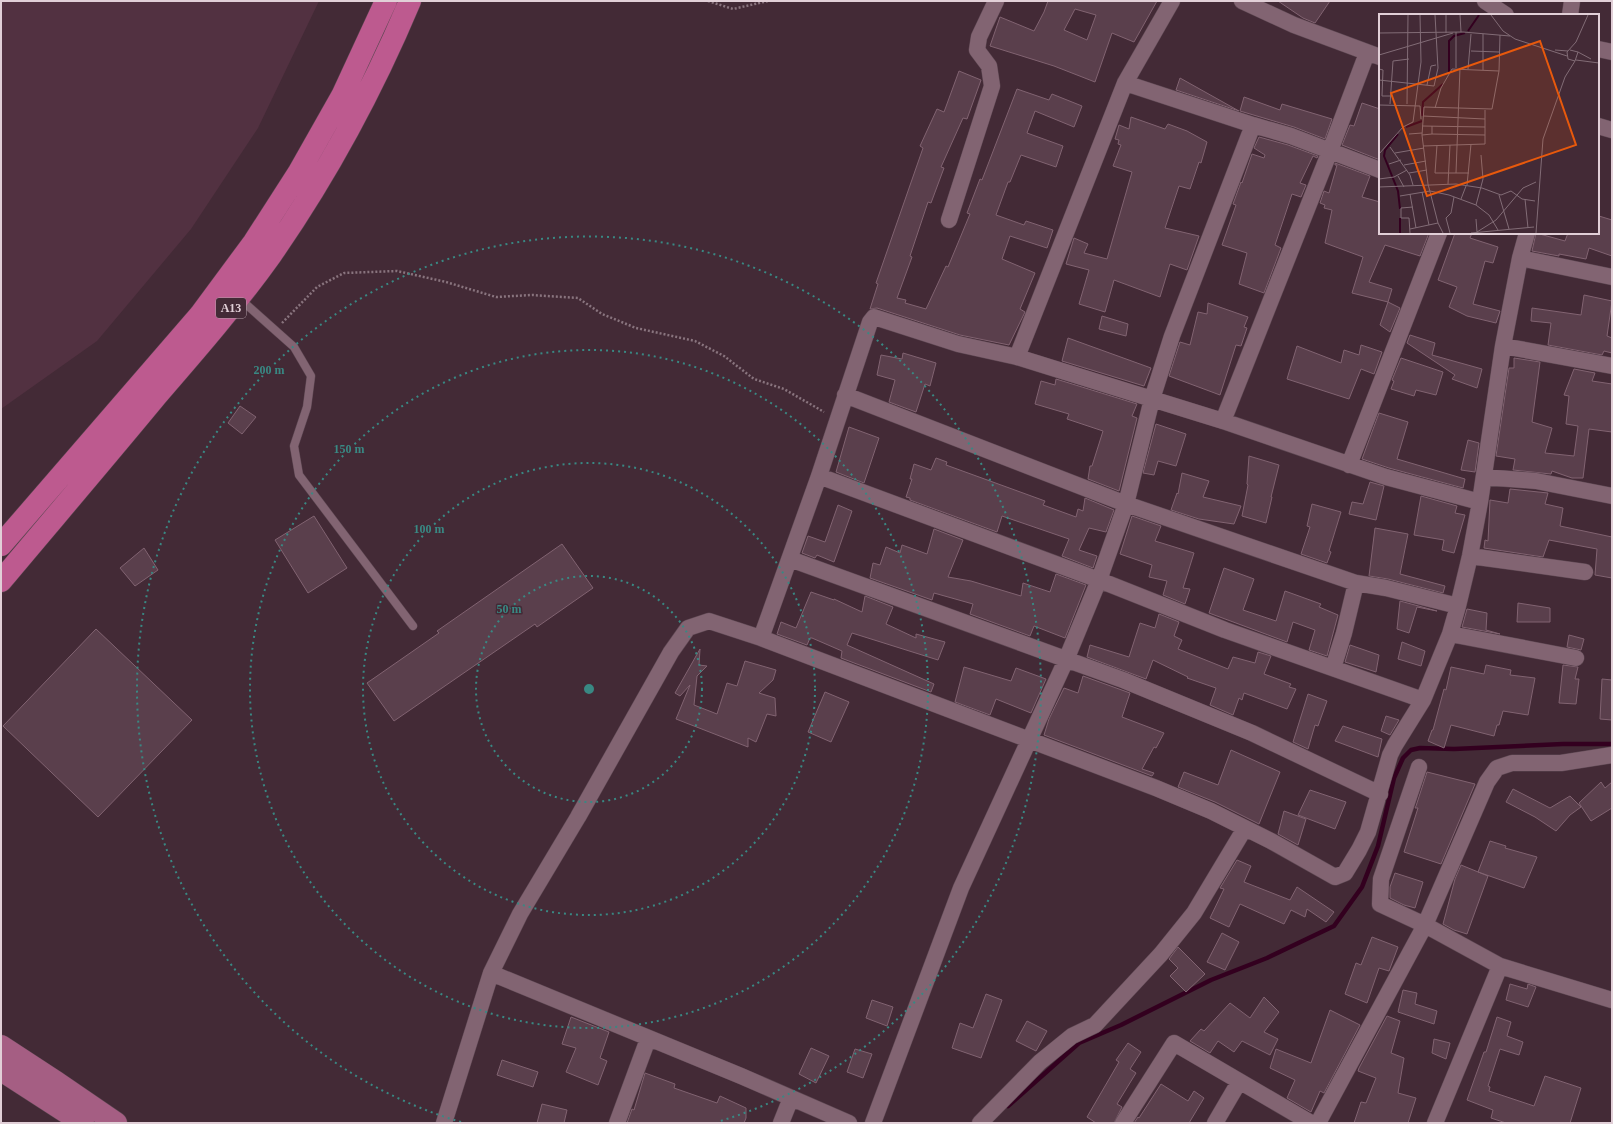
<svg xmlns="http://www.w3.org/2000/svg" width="1613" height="1124" viewBox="0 0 1613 1124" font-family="Georgia,serif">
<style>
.built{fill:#523141}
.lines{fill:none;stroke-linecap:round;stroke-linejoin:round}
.stream{stroke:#33001f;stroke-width:4.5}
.building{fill:#5a3f4c;stroke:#816371;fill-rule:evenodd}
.lane-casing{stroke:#5d4752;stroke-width:9}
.street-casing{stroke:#5d4752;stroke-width:17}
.primary-casing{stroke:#5d4752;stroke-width:23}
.highway-casing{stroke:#5d4752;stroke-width:23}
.path{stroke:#89747e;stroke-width:2.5;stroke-dasharray:2 2;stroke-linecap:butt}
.lane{stroke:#826472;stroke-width:8}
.street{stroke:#826472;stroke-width:16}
.primary{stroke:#a55e83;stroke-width:22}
.highway{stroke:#bd5a8f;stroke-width:22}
.ring{fill:none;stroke:#398883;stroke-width:2;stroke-dasharray:2 4}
.labels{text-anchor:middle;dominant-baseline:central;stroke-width:3;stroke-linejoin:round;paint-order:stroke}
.shield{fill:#432a36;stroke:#b29ea7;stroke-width:1}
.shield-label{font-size:12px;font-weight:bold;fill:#e1cfd7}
.inset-river{fill:none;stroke:#33001f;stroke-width:2}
.inset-road{fill:none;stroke:#826c76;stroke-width:1}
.view{fill:#e8590c;fill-opacity:0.15;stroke:#e8590c;stroke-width:2}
.inset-edge{fill:none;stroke:#e1cfd7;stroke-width:2}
.centre{fill:#398883;stroke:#432a36;stroke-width:2}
.ring-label{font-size:12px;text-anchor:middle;font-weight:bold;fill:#398883;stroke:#432a36;stroke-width:3;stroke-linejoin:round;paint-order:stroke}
</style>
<rect width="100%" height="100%" fill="#432a36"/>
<path class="built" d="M1,1H319L258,128L191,229L97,341L1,409Z"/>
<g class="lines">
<path class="stream" d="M1008,1106L1079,1043L1121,1025L1211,980L1267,958L1334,926L1362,887L1378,846L1394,778L1403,758L1411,750L1420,748L1454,749L1563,744H1612"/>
</g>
<path class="building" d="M1048,1H1157L1134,42L1112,33L1095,82L1054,66L990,46L1000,17L1034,31L1044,12ZM1075,9L1096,15L1087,40L1064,30Z
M1278,1H1330L1315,23L1303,18Z
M959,71L981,80L967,119L963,118L941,167L944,168L931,203L928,202L910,256L912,257L897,298L906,300L905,303L926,309L946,266L948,267L970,214L967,213L980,179L982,180L1017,89L1049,100L1052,94L1082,106L1074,127L1035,111L1027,133L1063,146L1056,167L1021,155L1010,182H1008L996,215L1024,225L1026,221L1053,230L1047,248L1010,236L1002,259L1035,273L1020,309L1025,312L1009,345L960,335L877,308L870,309L878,284L876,283L923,148L920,146L937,109L944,112Z
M1180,78L1239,111L1176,90Z
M1244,97L1280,110L1282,104L1332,119L1325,139L1294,127L1240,111Z
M1362,103L1380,109V160L1342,145L1350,125L1354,126Z
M1131,117L1165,129L1168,124L1187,131L1207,142L1201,163L1199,162L1190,189L1179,186L1165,228L1199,236L1187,270L1170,264L1160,297L1114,280L1105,312L1079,304L1089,270L1066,264L1074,238L1088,244L1084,253L1107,259L1132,172L1113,166L1121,145L1118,144L1119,140L1115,139L1119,125L1129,129Z
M1259,137L1288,145L1318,156L1317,158L1313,156L1300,183L1306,185L1301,197L1292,194L1275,245L1281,248L1264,293L1239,284L1247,253L1222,245L1236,205L1233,204L1241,182L1242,183L1252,154L1264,158L1265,155L1254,148Z
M1335,163L1370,176L1362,197L1380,202V233H1429L1420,256L1385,245L1369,282L1392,289L1388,302L1352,293L1363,257L1325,243L1332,210L1324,208L1325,205L1320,203L1324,191L1329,193L1337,165H1335Z
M1599,216L1612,220V256L1589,248L1586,259L1559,254V256L1532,251L1536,233L1565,241L1568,233H1598Z
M1455,233H1472L1470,238L1498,247L1493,263L1485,261L1473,304L1500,311L1496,323L1467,316L1449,307L1457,287L1438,280Z
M1584,295L1612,301L1607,336L1612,338V353L1604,351L1602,355L1548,345L1551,323L1531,321L1532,308L1581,315Z
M1388,302L1400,308L1390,332L1380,325Z
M1208,303L1248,317L1244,327L1247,328L1241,346L1236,345L1220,395L1169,376L1180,342L1190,345L1198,312L1207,314Z
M1102,316L1128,324L1126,336L1099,329Z
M1410,335L1435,343L1432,355L1482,369L1477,388L1452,379L1455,375L1407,343Z
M1068,338L1151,368L1144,386L1062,361Z
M1361,345L1382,352L1374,374L1361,369L1349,399L1287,379L1297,346L1341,363L1344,350L1359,355Z
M903,353L936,363L930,386L925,384L916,412L889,402L895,380L877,375L881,355L902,359Z
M1401,358L1443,372L1436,395L1416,390L1414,396L1391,389L1394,381L1392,380Z
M1514,358L1540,362L1532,422L1552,428L1545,453L1574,456L1578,426L1566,424L1569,396L1564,395L1574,369L1595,373L1592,381L1612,384V432L1589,429L1583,478H1572L1552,471L1551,474L1513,470L1515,459L1496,456L1509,368H1514Z
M1056,379L1137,404L1132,416L1137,418L1119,491L1088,479L1090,466H1092L1103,431L1067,419L1069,414L1035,404L1041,381L1055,385Z
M240,406L256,417L242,434L228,423Z
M1379,413L1408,422L1397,459L1465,479L1463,488L1389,468L1362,459Z
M1156,424L1186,434L1176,466L1158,461L1154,475L1143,473Z
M849,427L879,438L864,483L836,472Z
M1468,440L1479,443L1475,472L1461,470Z
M1249,456L1279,465L1271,497H1272L1266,523L1242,516L1248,485L1247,484Z
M936,458L947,462L946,465L1045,501L1043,505L1076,517L1078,509L1083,511L1085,498L1114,510L1106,532L1089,528L1079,550L1097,556L1093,568L1062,556L1069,539L1002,516L997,532L910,500V498L906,497L912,479H910L914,464L931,470Z
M1182,473L1209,481L1203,497L1241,506L1234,524L1199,519L1171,510L1177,493L1178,494Z
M1370,482L1384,486L1376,520L1349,514L1352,502L1363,504Z
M1510,489L1548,493L1545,504L1563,508L1560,526L1612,537V578L1595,575L1597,549L1549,540L1543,557L1484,548L1485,540L1488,541L1490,500L1508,503Z
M1421,496L1457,506L1455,513L1465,515L1454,553L1442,550L1444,540L1414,535Z
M1312,504L1341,512L1329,551L1331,552L1327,563L1301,554L1310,527L1307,526Z
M838,505L852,511L834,562L817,555L815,558L802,553L808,536L825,542Z
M314,516L347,568L308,593L275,540Z
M1132,516L1161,526L1155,541L1194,553L1183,588L1190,589L1185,604L1163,595L1167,581L1149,577L1152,565L1120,554Z
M1375,528L1408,534L1400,574L1445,586L1443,593L1388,579L1369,576Z
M934,529L963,540L948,577L971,581L1021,596L1023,583L1050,592L1056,574L1086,585L1065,638L1034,626L1030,636L970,614L973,604L934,593L932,600L870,578L873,563L880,565L886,547L900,553L902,545L927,554Z
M562,544L593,588L537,627L535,624L394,721L367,683L439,633L437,631Z
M144,548L158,570L135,586L120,568Z
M1224,568L1254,579L1243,610L1276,621L1285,591L1321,604L1319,607L1338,615L1327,656L1309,650L1315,630L1293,622L1287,642L1209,613Z
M811,592L834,600V599L862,612L865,596L893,607L886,624L916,638V634L945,642L938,660L852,633L847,645L934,684L931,692L841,658L842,651L812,638H810L807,645L777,634L781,622L796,628Z
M1400,601L1437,611L1417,607L1409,633L1397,629Z
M1518,603L1550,608V622H1517Z
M1467,609L1487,613L1486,630L1500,634L1462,627Z
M1159,614L1179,622L1174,636L1182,640L1178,649L1228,669L1233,657L1255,663L1258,652L1271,656L1264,674L1291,684L1289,687L1296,689L1287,709L1244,693L1242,700L1239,698L1233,715L1210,705L1216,688L1187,678L1188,677L1153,660L1146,679L1087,657L1090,645L1129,657L1140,623L1155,628Z
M96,629L192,720L98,817L3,726Z
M1569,635L1584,639L1581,650L1567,647Z
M1402,642L1425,651L1421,666L1398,659Z
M1350,645L1379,655L1376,672L1345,662Z
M700,649L699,665L707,666L697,676L694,705L717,714L727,683L737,686L745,661L776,670L773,680L759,693L775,698L776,716L767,714L756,742L748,738V747L676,719L690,685L680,696L675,693Z
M1486,665L1511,670L1510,675L1535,678L1528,715L1503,711L1499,725H1497L1494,736L1451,725L1444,748L1428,741L1432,730H1433L1444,689L1446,690L1451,667L1484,674Z
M1563,665L1578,667L1575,679H1579L1576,704L1559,703Z
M964,667L1011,681L1016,668L1046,679L1031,713L996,699L990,715L955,702Z
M1083,676L1130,693L1122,717L1164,733L1156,748L1154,747L1142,769L1154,773L1152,776L1044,735L1049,719L1064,688L1078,693Z
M1602,679L1612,680V720L1600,719Z
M825,692L849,702L831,742L808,732Z
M1308,694L1327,701L1318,726L1315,725L1308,749L1293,742Z
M1386,716L1399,720L1390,735L1381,731Z
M1343,726L1382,739L1378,757L1335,741Z
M1231,750L1280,772L1259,824L1215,802L1178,787L1184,772L1218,785Z
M1427,772L1475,784L1441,864L1404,852L1418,808H1415L1416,806Z
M1601,782L1605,788L1612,782V808L1591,821L1579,803Z
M1513,789L1550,808L1570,796L1581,807L1570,815L1556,831L1535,817L1506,802Z
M1310,790L1346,802L1335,829L1298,815Z
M1284,811L1306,819L1298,845L1278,834Z
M1490,841L1506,846L1505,848L1537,857L1524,888L1478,872Z
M1237,860L1251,866L1244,882L1290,900L1297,887L1334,912L1326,922L1307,909L1305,917L1291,910L1284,924L1240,904L1229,927L1210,918L1224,889L1220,888Z
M1461,865L1488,876L1467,934L1454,930L1443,924L1455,879Z
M1395,873L1423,882L1415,908L1404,905L1390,898V887Z
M1222,933L1239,942L1225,970L1207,962Z
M1372,937L1398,947L1389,971L1379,968L1367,1003L1345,994L1356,963L1361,965Z
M1178,947L1205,974L1186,992L1170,976L1178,968L1169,959Z
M1510,984L1527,989L1528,984L1536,987L1528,1007L1506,1000Z
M1403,990L1417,993L1415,1004L1437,1011L1434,1024L1398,1012Z
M986,994L1002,1000L981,1058L952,1048L960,1023L973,1028Z
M1264,997L1279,1012L1264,1032L1278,1039L1270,1055L1242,1041L1234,1052L1218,1041L1210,1053L1190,1041L1201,1029L1204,1031L1230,1003L1250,1018Z
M872,1000L893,1007L887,1026L866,1018Z
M1330,1010L1360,1025L1324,1093L1320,1091L1311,1112L1287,1098L1295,1080L1270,1068L1276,1049L1311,1063Z
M1387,1016L1400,1021L1391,1053L1404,1058L1398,1093L1416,1098L1408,1123H1354L1361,1102L1366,1103L1376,1078L1358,1071L1359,1068Z
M571,1017L609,1032L600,1058L607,1061L598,1085L566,1072L576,1048L562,1044Z
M1497,1017L1511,1022L1507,1036L1523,1042L1519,1055L1500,1049L1488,1086L1490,1087L1489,1091L1534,1106L1545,1076L1581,1088L1570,1123H1506L1491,1118L1493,1110L1467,1100L1484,1052H1486Z
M1027,1021L1047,1031L1036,1051L1016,1041Z
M1434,1039L1450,1043L1446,1059L1432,1053Z
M1128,1043L1141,1052L1130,1069L1136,1073L1117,1104L1122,1107L1114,1123H1096L1087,1117L1119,1062L1116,1060Z
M811,1048L829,1056L816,1083L799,1074Z
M855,1049L872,1054L863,1078L847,1072Z
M502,1060L538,1072L533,1087L497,1075Z
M645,1073L675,1084L674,1088L717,1103L720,1096L746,1108V1118L744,1123H627L632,1109L634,1110Z
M1161,1084L1188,1101L1194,1091L1204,1098L1189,1123H1134L1138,1117L1139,1118Z
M542,1104L567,1110L564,1123H537Z"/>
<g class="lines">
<defs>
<path id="lane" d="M239,298L294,347L311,376L307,407L294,446L299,475L413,626"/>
<path id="street" d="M1242,1L1294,25L1380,57
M1485,1L1506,15
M1570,15L1572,1
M1598,49L1612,52
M1125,83L1253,125L1291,136L1380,170
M1598,126L1612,130
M949,220L992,86L989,66L977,50L979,37L996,1
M1520,258L1612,277
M1503,346L1612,366
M1017,357L1125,83L1172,1
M845,395L1126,504L1356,583
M1223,421L1330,151L1367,53
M1349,465L1439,233
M819,476L1099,580L1225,630L1423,700
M1484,477L1536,481L1612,496
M1470,556L1585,572
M790,559L1123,680L1252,733L1380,794
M1450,634L1576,658
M761,638L819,476L870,322L874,317L958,344L1017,357L1152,399L1223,421L1386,477L1480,502
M1333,668L1344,633L1356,583L1386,588L1458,606
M1419,767L1381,879L1380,904L1425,925L1500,966L1612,1000
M491,973L741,1076L849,1123
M444,1123L491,973L520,914L578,817L671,652L688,628L709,621L761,638L1156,788L1211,811L1271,841L1335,877L1345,873L1359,850L1368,832L1390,755L1395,745L1423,700L1450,634L1458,606L1470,556L1480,502L1503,346L1520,258L1527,233
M617,1123L648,1039
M781,1123L791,1098
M873,1123L961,888L1066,660L1099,580L1126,504L1152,399L1172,336L1253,125
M980,1123L1040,1062L1072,1036L1095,1025L1161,954L1194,913L1245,828
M1123,1123L1174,1043L1311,1123
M1215,1123L1239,1082
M1318,1123L1425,925L1487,782L1497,768L1512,763H1561L1612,755
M1435,1123L1500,966"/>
<path id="primary" d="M1,1046L56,1082L116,1123
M1,1070L83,1123"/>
<path id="highway" d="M1,545L200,315L254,242L299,172L342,96L386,1
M1,581C53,519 106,457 158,394C197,349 236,304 271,255C326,176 373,89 410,1"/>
</defs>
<use href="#lane" class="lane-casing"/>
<use href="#street" class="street-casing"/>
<use href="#primary" class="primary-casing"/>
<use href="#highway" class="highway-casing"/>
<path class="path" d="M708,1L733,9L768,1
M282,323L317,287L344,273L397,271L446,282L496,297L532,295L578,298L602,314L636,328L695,341L724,356L754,379L784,389L824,412"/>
<use href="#lane" class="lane"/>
<use href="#street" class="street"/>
<use href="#primary" class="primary"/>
<use href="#highway" class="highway"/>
</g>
<g class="ring">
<circle cx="589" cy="689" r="113"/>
<circle cx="589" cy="689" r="226"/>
<circle cx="589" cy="689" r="339"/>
<path d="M461 1122A452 452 0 1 1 717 1122"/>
</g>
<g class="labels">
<rect class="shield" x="216" y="298" width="30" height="20" rx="3"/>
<g class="shield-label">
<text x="231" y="308">A13</text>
</g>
</g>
<g transform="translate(1379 14)">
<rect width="220" height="220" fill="#432a36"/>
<path class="inset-river" d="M89,17L100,1M70,58V27L75,22L86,19M43,102L44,88L64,70M27,113L43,107M19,120L6,136L5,142L19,177L21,195M21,219V204"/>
<path class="inset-road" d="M67,1V19M81,1L82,18M112,1L124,17L136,25L188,42M0,19L84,18L131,22M0,33V46M176,36L189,37M191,36L199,38L196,47L189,45L188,38L197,28L209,1M92,37L120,38M199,38L212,45M0,41L74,19M197,46L220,49M77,54V18M0,55L4,56L3,82H12M89,55L92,20M104,56V20M0,66L55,72L59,54L56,1M48,71L52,52L57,51M11,90L14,47L30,45M28,90L29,1M0,91L41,92L42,105M56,94L62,74L73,55L120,57M44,102L106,105M43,112L106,113M30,120L43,119M53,120L106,121M43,121L53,120V112M58,131L56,159H90M44,132L106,130V96M11,133L31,161L34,171M16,139L45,134M0,140L24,113L34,108L42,48L41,1M10,150L22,146M25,151L47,147M30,159L48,156M77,159L81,54M19,162L25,173M0,165L15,163L28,156M69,170L71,131M88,171L92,130M0,173L77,170L103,174L122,181L132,177L143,185L156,187M43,178L50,211M31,180L37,214M120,181L130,215M21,182L51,177L70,181L97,191L110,201L119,216M82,185L87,172M146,185L149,214M97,191L104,165L102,141M97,205L98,218L117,206L144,174L157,168M31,215L59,209M31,219L30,204H22V194L34,193M64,219L59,209L49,170L43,121L45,93L113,95L120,57L121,21M71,219L67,204L72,199L75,183M92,219L155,213M157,219L164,125L186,63L196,47"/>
<path class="view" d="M161,27L197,131L48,182L12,79Z"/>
<rect width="220" height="220" class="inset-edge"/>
</g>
<circle cx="589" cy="689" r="6" class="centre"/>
<g class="ring-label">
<text x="269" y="374">200 m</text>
<text x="349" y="453">150 m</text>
<text x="429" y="533">100 m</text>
<text x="509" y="613">50 m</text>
</g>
<rect width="1613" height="1124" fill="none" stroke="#e1cfd7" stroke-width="4"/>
</svg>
